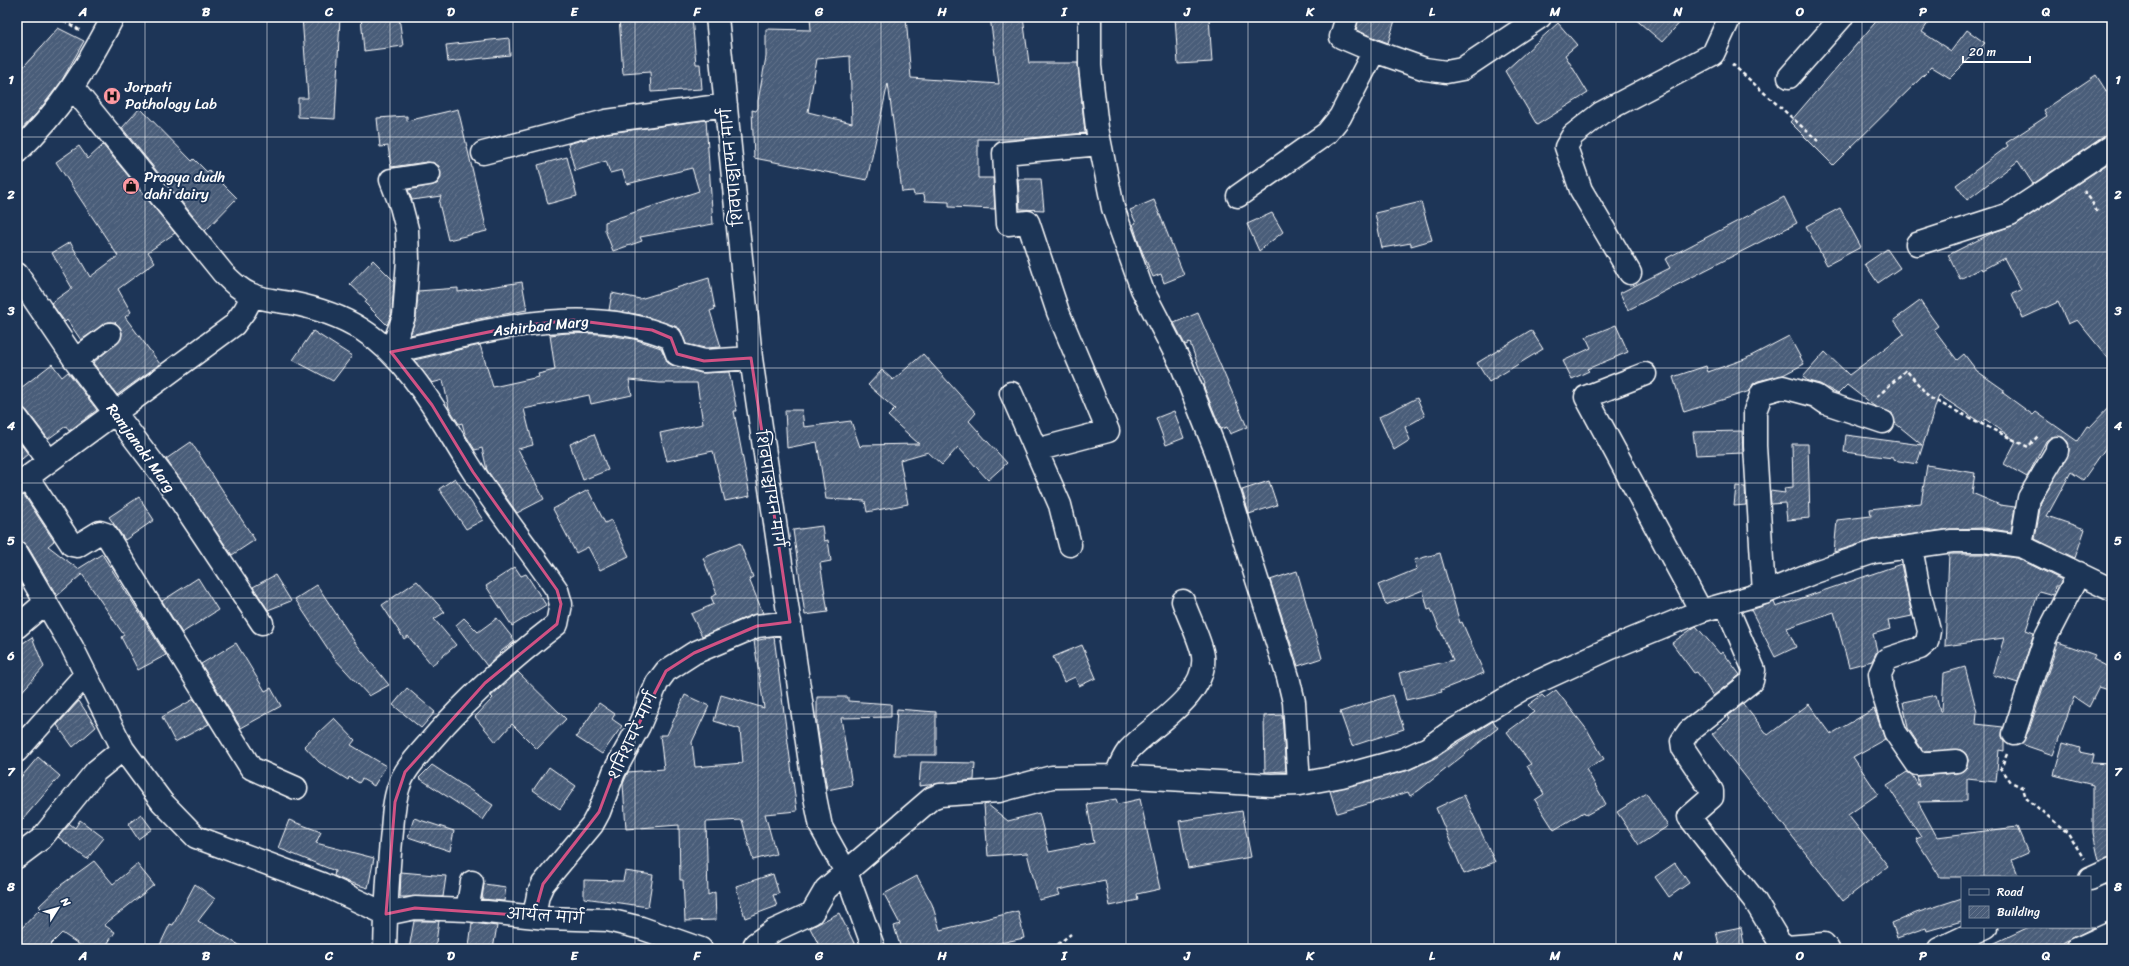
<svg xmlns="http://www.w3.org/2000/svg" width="2129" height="966" viewBox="0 0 2129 966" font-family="Sriracha,'Playpen Sans Deva',sans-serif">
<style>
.building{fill:url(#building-hatch);stroke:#fff;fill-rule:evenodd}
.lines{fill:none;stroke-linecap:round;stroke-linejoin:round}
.minor-casing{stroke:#fff;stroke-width:25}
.path{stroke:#fff;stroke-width:2.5;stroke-dasharray:4 3;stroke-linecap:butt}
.minor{stroke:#1d3557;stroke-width:22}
.marked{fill:none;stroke:#d15284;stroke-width:3;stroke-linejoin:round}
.grid{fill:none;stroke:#fff;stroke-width:1;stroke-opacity:0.55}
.labels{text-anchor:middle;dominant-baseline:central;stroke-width:4;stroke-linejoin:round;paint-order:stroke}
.poi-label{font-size:15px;fill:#fff;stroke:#1d3557;text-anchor:start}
.street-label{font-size:15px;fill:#fff;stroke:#1d3557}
.neatline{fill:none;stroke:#fff;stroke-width:1.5}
.grid-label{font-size:13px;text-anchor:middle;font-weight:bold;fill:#fff}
</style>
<defs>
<pattern id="building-hatch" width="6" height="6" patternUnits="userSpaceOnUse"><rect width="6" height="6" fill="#4a5d79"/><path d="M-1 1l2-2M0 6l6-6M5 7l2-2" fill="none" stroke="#65758d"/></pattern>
</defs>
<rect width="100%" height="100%" fill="#1d3557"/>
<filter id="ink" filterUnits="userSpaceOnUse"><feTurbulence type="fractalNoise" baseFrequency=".025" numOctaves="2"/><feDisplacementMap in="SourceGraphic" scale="8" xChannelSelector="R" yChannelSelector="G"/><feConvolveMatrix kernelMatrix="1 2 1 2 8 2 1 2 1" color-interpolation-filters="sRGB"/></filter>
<g filter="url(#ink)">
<path class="building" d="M302,17H340L335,119L298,117V98H308Z
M361,17H399L403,46L364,51Z
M619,17H692L696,64H700L702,89L651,92L650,72L623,74Z
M810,17H906L911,78L999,84L990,17H1023L1029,63H1078L1085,133L1020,139H978V178H993L995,209L949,207V202L925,201L924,194L914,195L913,191L902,192L888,83L867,180L754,158L752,110L756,111L758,108V101L766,57V29L811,30ZM850,56L852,123L808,112L817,59Z
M1175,17H1209L1212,62L1178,64Z
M1359,17H1396L1388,43L1356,30Z
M1633,17H1685L1662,42Z
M1880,17H1932L1922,32L1951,51L1967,30L1985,43L1950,78L1932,67L1833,165L1790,122Z
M1558,23L1577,45L1565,55L1588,93L1537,125L1505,71Z
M58,28L84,41L61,82L37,113L17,134V74Z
M509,38L510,55L448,62L446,45Z
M2096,75L2112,100V134L2105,136L2033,184L2018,161L1967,200L1956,185L2008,146L2006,143L2047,116L2044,110Z
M140,108L192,161L194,159L207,172L209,170L237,198L205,231L122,128Z
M458,109L487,231L448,240L439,203L441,196L412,200L408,190L437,184L441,178L439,166L434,163L427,162L391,167L388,146L380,147L377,118L407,116V121Z
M706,120L713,224L640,237L642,241L613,251L605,230V222L699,191L692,168L627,184L622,170L610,173L606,161L575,171L568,144L608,133Z
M103,145L175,233L148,252L155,262L118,289L131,312L125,317L160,364L117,395L93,363L121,339L122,333L120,327L115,322H108L81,340L67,320L65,322L51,303L72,288L52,253L70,242L90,277L118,256L56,162L79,146L88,159Z
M567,157L577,196L548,204L538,165Z
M2112,161V269L2105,272L2112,287V363L2077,320L2068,324L2058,302L2023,318L2012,294L2021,290L2004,258L1982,270L1981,268L1960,279L1948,255L1994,232L2017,224Z
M1018,179H1041L1044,210L1020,209Z
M1784,197L1797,223L1628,310L1620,293L1670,268L1665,259Z
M1154,200L1184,275L1164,283L1161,274L1153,277L1139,244L1133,224L1136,223L1130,210Z
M1421,202L1432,240L1411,246V243L1382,248L1375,213Z
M1840,208L1861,247L1827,265L1806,226Z
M1272,213L1283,232L1259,251L1247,224Z
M1887,249L1900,268L1878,283L1865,264Z
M373,260L394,281L392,313L387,325L365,303L367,300L350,284Z
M709,278L715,309L710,311L721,347L705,348L686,344L680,329L675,326L641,315L609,310L612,293L640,299Z
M522,282L527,310L473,320V321L410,335L416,317L418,291L458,288V292Z
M1920,301L1938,326L1934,329L1957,360L1964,354L1977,371L2004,390L2003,393L2033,415L2036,412L2077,441L2087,426L2090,427L2112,404V439L2083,480L2071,472L2047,516L2085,529L2075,558L2035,539L2041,502L2069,451L2068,442L2063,437H2051L2046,441L2027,477L2004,464L2016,441L1985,419L1981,423L1939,395L1917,464L1893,460V458L1844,452L1846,435L1922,445L1895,423L1892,413L1874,406L1847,385L1838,394L1820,384L1808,381L1803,377L1825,352L1849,375L1904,334L1894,320Z
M1198,313L1247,427L1230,434L1227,427L1221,429L1203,385L1205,384L1190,343L1185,345L1174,323Z
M1616,325L1628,352L1587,369L1589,371L1572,379L1563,361L1591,348L1586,337Z
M1531,330L1543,349L1489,382L1477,363Z
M313,331L352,356L333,381L293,360Z
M567,333L601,334L634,339L661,348L668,363L674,366L701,373L729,372L737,411H734L750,496L725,501L713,451L667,461L660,433L703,424L697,383H660L629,380L632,395L591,404L589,395L524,409L533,445L518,449L544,499L517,513L487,470L482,448L475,450L465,434L462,423L459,424L449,408L443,380L432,383L414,360L480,345L493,387L539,377L538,374L555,370L550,335Z
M1789,336L1804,364L1783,375L1758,381L1753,384L1750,391L1684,412L1673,377L1706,366L1708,372L1745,359Z
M923,354L976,413L969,421L1007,463L988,480L958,447L942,465L928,452L900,460L908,504L867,512L865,501L826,499L817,442L787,448L785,410H802L804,427L851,421L860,447L862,445L919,444L888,416L895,409L868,385L882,370L893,380Z
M52,364L62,377L68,372L97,410L69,431L66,426L48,439L27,411L17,406V391Z
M1417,398L1425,416L1405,427L1410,440L1394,450L1379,417Z
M1174,411L1184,438L1166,445L1156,418Z
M1742,431L1743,453L1696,455L1693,432Z
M594,434L608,470L583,480L570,444Z
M17,439L28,454L17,463Z
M191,442L255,540L232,555L166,459Z
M1792,444H1808L1810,518L1787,520L1785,503L1771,504L1770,491L1785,493L1784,488L1793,487Z
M1927,465L1975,473L1972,493L2000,505L2015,507L2011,532L1984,528L1950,529L1872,540L1834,552L1837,520L1871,516L1870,509L1921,503Z
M455,478L483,520L466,529L439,489Z
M1269,481L1277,505L1249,514L1242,490Z
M1736,486L1745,487L1746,505L1734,506Z
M588,490L605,523L611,520L629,556L600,570L588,547L576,553L553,509Z
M24,495L54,541L48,546L78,569L102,554L166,655L138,670L121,637L124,635L82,574L57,596L28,547L23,542L17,541V497Z
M139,497L154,520L125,540L109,517Z
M822,526L824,541L828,540L831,561L820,563L828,612L805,615L793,530Z
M740,543L753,577L749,579L763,613L752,615L702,636L691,614L714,604L711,597L717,594L703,558Z
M1440,553L1460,623L1462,622L1484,673L1441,690L1442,692L1406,700L1399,673L1453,660L1431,609L1428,610L1423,590L1386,605L1378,585L1417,569L1414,560Z
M1949,554H1983L2017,558L2062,580L2058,586H2055L2053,595L2039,591L2026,630L2034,633L2018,683L1993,675L2004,638L1945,646Z
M1901,564L1912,616L1888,621L1890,629L1873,634L1877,651L1872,661L1849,667L1834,612L1787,628L1796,647L1775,657L1751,610L1774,602L1776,607Z
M515,567L521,576L526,574L546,605L512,626L486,586Z
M1297,571L1322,658L1298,666L1270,580Z
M275,575L291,601L268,610L253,587Z
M198,578L218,610L182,633L162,601Z
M417,581L445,612L434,619L456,645L432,665L408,636L404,639L382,605Z
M317,585L354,641L389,685L369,696L334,658L295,599Z
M464,618L478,632L497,618L515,641L499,653L500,654L487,666L456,625Z
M1696,626L1720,654L1723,652L1740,675L1713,696L1697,672L1694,673L1672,643Z
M32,637L44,667L17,697V647Z
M774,637L797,811L765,814L776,854L753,860L742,820L706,822L708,895L715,892L716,920L685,921L683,880H680L679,825L626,829L623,784L628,772L664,769L660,735H667L685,695L709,706L692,742L695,767L743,763L740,729L714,721L721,695L764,708L754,641Z
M2058,642L2095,655L2093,659L2112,669V691L2099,687L2089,707L2074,697L2053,755L2021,744L2029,730Z
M236,643L265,691L271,688L281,706L241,728L201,664Z
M1082,645L1096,678L1079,686L1075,677L1064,682L1053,657Z
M1965,667L1977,712L1976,724L2003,727L2002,736L2004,742V751L1999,750L1996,782L1967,779V801L1918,802L1937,837L2017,827L2028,853L2012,860L2019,877H1940L1916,839L1921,837L1887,785L1907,772L1912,775L1919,787L1917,776L1957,773L1963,771L1967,767L1968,760L1966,754L1961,750L1923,751L1908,728L1903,702L1936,695L1940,711H1942L1944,673Z
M518,672L566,719L537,749L512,724L496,742L475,717L493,698L491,696Z
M407,688L435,712L421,728L393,705Z
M1556,690L1588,731L1604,759L1586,769L1606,804L1586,815L1584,812L1554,830L1535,800L1544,794L1527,766L1531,764L1507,732L1534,712L1528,705L1542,695L1545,698Z
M1392,695L1404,729L1352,746L1340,712Z
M817,697H848V701L891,704V717L841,718L852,785L827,790L817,726Z
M194,699L209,724L175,742L162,717Z
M79,701L96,727L73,747L57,725Z
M599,703L615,714L612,719L622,726L602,754L576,737Z
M1743,704L1768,735L1809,704L1831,734L1874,709L1876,714L1885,739L1853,757L1878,794L1848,815L1888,866L1843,901L1712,734L1730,719L1728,716Z
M897,709L936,712V755H894Z
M1282,715L1286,771L1265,772L1264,716Z
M334,718L355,740L351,745L386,766L374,786L362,779L359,783L349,777L348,780L319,762L304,746Z
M1493,721L1498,728L1418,791L1410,796L1408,792L1337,813L1330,791L1409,770L1435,758Z
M2063,743L2080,748L2079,752L2094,755L2092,763L2112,764V857L2099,861L2093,833V785L2054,775Z
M38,757L60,776L17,826V782Z
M921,762L975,763L974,780L919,786Z
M432,765L493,805L483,820L419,778Z
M549,767L576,786L560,809L533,790Z
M1646,793L1668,826L1639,845L1617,812Z
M1464,795L1495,862L1464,874L1436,808Z
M1116,799L1118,804L1140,799L1160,889L1137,894L1138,900L1110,906L1105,880L1058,890L1060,895L1039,900L1027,853L988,856L984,805L987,804L1008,821L1039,813L1049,852L1094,843L1087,804Z
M1242,811L1251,857L1188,868L1179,821Z
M141,814L152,829L138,839L128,824Z
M414,818L454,831L450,851L408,837Z
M80,820L104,838L87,859L58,837L70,824L75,828Z
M289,820L321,832L316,843L374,858L368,888L348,882L334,876L335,871L278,848Z
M94,861L113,884L137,864L154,885L104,925L115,932L104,949H86L62,933L46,949H17V933L41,908L39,906L61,885Z
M1675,863L1689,883L1669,897L1655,877Z
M625,871L653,875L648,907L584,898V880L623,881Z
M401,872L446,876L443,897H400Z
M773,874L779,894L773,895L777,906L745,918L736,886Z
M917,876L932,904L940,930L1018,911L1024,938L986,946L987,949H901L894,926L900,924L884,894Z
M195,884L215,899L198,921L246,949H158L170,924L173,925Z
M484,884L506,887L504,901L482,899Z
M1962,898V921L1927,931L1926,928L1897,938L1892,923L1916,913Z
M839,913L857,949H821L810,928Z
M414,921H439L435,949H409Z
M472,923L497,926L493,949L469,946Z
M1741,927L1744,945L1720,949L1716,932Z
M2029,927H2095L2050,949H1982Z"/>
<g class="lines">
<defs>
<path id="minor" d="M717,17L751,358L815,797L821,827L846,872L874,949
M1090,17V66L1097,128L1113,208L1142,289L1182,366L1216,451L1288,677L1294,702L1299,784
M1347,17L1341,37L1374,51L1425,69L1446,72L1462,69L1540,17
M1789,77L1842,17
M73,88L223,273C232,282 240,290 252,295C264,300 278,301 291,303C316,308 339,315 361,329C414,363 440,420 473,471C499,512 530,550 557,590L561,604L557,624C510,660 466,699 428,744C417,757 404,770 399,786C394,800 393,816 392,831C388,870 386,910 385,949
M17,152C60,111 86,69 113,17
M483,153L606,121L726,105
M1238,196L1327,133L1340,117L1374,51
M1917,244L2010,214L2112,146
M1630,273L1581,190L1566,147L1573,135L1601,113L1713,54L1730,17
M17,274L75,360L175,492L262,623
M391,352C481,333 582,300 671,338L677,354L704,361L751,358
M391,352L404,316L408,259L407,229L401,206L391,180L429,174
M75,360L110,334
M1645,374L1586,397L1701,611
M1011,393L1060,505L1070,545
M17,418L49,461
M1036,450L1108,431L1058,312L1028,222L1008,224L1004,153L1100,144
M28,478L72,545L77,546L100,532L106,534L251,768L296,788
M17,485L234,325L245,310L253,295
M2021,546L2029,498L2057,451V448
M1911,548L1920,595L1929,631L1927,642L1920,648L1887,659L1880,674L1882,690L1895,732L1917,764L1956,761
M17,553L72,647L123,749L162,802L196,837L322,884L386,914
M1764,593L1755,446V411L1762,393L1783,387L1816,396L1826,403L1883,422
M1726,605L1754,670L1752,681L1689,731L1682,741L1683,748L1712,791V797L1689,817L1755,901L1779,941L1787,947L1824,944L1828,949
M17,627L46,602
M2014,734L2045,639L2079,573
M17,751L85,675
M1116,776C1119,767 1122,759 1128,751C1150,726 1208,696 1203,656C1201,641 1188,616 1183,601
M17,857L41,839L96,771L123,749
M2090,879L2112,869
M467,910L472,882
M386,914L415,908L467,910L546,918L608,920L641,928L701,949
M534,916L538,895L543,884L592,825L599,812L614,772L639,726L657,683L666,671L694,653L757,626L790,622
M753,949L755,944L773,931L812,913L826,889L932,798L940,795L999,791L1052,777L1116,776L1271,785L1299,784L1342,776L1404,759L1428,748L1449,733L1522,689L1611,648L1701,611L1764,593L1815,572L1874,552L1952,541H1984L2021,546L2112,590
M1939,949L1986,927
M2077,949L2112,933"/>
</defs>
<use href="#minor" class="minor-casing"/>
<path class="path" d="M58,17L81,31
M1732,64L1818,141
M2084,191L2091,200L2098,214
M1877,397L1906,370L1930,398L2028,447L2038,436
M2007,754L2001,768L2011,782L2023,788L2026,798L2068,833L2084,859
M1052,949L1071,934"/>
<use href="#minor" class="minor"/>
</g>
</g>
<path class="marked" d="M573,320L652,330L671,338L677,354L704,361L751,358L790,622L757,626L694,653L666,671L614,772L599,812L543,884L534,916L415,908L386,914L395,802L405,772L485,683L557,624L561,604L557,590L473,472L432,405L391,352L518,326Z"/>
<path class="grid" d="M145,17V949M267,17V949M390,17V949M513,17V949M635,17V949M758,17V949M881,17V949M1003,17V949M1126,17V949M1248,17V949M1371,17V949M1494,17V949M1616,17V949M1739,17V949M1862,17V949M1984,17V877M17,137H2112M17,252H2112M17,368H2112M17,483H2112M17,598H2112M17,714H2112M17,829H2112M1984,927V949"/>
<defs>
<symbol id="hospital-disc" viewBox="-11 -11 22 22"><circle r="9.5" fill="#ff9aa2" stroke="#1d3557"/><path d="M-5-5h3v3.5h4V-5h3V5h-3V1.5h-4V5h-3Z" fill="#111"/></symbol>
<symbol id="shop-disc" viewBox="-11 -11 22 22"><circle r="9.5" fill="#ff9aa2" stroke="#1d3557"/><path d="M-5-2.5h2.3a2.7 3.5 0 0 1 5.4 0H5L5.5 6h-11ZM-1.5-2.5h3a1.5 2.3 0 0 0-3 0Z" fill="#111"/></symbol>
</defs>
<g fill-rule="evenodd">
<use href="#hospital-disc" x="102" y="86" width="20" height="20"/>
<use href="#shop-disc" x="121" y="176" width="20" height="20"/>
</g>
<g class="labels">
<g class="poi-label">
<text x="125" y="87">Jorpati<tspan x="125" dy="17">Pathology Lab</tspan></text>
<text x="144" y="177">Pragya dudh<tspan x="144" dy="17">dahi dairy</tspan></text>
</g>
<g class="street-label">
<text transform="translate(732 167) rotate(-96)">शिवपाञ्चायन मार्ग</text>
<text transform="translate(541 326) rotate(-6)">Ashirbad Marg</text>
<text transform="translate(141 448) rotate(54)">Ramjanaki Marg</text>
<text transform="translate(770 489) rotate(81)">शिवपाञ्चायन मार्ग</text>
<text transform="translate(633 736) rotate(-65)">शनिशचरे मार्ग</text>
<text transform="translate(545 916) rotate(4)">आर्यल मार्ग</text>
</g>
</g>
<rect width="2129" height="966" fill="none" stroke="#1d3557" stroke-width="44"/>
<rect x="1961" y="876" width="130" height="52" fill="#1d3557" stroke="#77869a"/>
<rect x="1969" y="889" width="20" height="6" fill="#1d3557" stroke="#77869a"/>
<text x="1997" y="896" font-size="12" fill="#ffffff">Road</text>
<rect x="1969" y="906" width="20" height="12" fill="url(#building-hatch)" stroke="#77869a"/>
<text x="1997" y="916" font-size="12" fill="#ffffff">Building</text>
<g transform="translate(58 908) rotate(53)" stroke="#1d3557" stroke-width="3" paint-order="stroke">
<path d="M0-3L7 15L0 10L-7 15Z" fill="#ffffff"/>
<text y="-6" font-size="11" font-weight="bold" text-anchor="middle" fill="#ffffff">N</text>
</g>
<path d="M1963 56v6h67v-6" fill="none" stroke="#ffffff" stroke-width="2"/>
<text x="1969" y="56" font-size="12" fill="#ffffff" stroke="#1d3557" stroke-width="3" paint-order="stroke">20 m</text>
<rect x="22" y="22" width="2085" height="922" class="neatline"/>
<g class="grid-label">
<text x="83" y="16">A</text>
<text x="206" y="16">B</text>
<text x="329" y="16">C</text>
<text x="451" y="16">D</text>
<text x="574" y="16">E</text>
<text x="697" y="16">F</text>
<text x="819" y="16">G</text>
<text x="942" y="16">H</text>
<text x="1064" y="16">I</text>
<text x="1187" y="16">J</text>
<text x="1310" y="16">K</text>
<text x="1432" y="16">L</text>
<text x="1555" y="16">M</text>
<text x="1678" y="16">N</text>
<text x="1800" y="16">O</text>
<text x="1923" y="16">P</text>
<text x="2046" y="16">Q</text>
<text x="11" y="84">1</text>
<text x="2118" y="84">1</text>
<text x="11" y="199">2</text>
<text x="2118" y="199">2</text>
<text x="11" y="315">3</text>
<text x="2118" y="315">3</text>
<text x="11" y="430">4</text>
<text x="2118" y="430">4</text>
<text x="11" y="545">5</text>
<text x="2118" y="545">5</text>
<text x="11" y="660">6</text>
<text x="2118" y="660">6</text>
<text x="11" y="776">7</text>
<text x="2118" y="776">7</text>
<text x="11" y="891">8</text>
<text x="2118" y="891">8</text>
<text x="83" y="960">A</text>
<text x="206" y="960">B</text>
<text x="329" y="960">C</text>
<text x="451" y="960">D</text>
<text x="574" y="960">E</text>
<text x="697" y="960">F</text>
<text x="819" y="960">G</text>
<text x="942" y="960">H</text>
<text x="1064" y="960">I</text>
<text x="1187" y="960">J</text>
<text x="1310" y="960">K</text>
<text x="1432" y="960">L</text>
<text x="1555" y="960">M</text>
<text x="1678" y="960">N</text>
<text x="1800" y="960">O</text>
<text x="1923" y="960">P</text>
<text x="2046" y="960">Q</text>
</g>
</svg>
